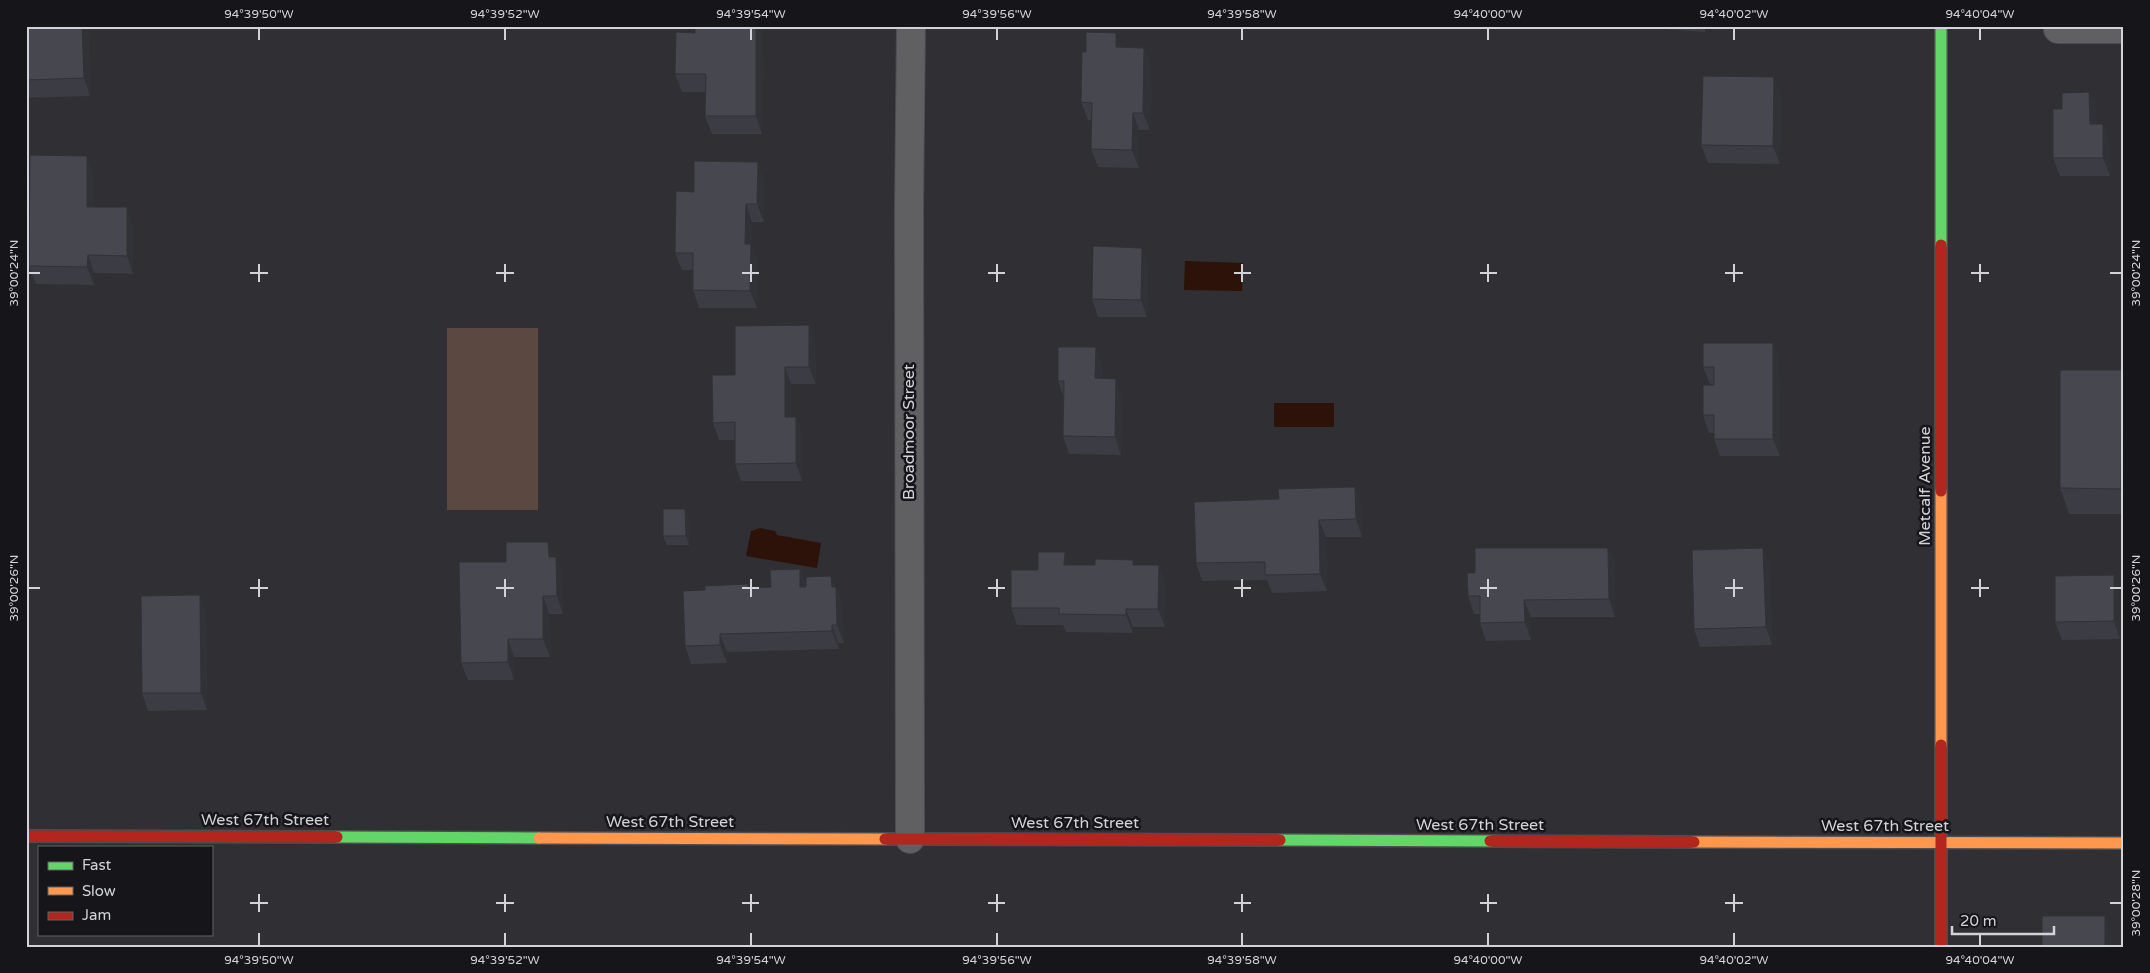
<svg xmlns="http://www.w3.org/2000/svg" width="2150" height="973" viewBox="0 0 2150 973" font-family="'Varela Round',sans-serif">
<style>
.green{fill:#5a4841}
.water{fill:#2c1208}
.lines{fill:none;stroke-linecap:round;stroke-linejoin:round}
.street-casing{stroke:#4c4c51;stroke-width:30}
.fast-casing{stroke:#4c4c51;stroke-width:14}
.slow-casing{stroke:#4c4c51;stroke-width:14}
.jam-casing{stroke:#4c4c51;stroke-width:14}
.street{stroke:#606063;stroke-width:28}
.fast{stroke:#63d668;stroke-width:11}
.slow{stroke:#ff974d;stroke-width:11}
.jam{stroke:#b3261e;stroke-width:11}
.wall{fill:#3c3d44}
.shaded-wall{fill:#313237}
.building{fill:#46474f;stroke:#313237}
.ticks{fill:none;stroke:#d2d3d8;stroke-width:2}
.labels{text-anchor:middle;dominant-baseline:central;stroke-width:5;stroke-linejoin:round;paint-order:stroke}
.street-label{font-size:16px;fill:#d2d3d8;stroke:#16161a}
.neatline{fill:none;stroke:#d2d3d8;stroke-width:2}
.ticks-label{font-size:12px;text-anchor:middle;fill:#d2d3d8}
</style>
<rect width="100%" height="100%" fill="#2f2f34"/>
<path class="green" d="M447,328H538V510H447Z"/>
<path class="water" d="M1185,261L1243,263L1242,291L1184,290Z
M1274,403H1334V427H1274Z
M760,528L775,531L777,535L821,543L817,568L746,556L751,531Z"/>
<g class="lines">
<defs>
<path id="street" d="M2058,29H2124
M910,839L909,208L911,26"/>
<path id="fast" d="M1941,26V245
M337,837L539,838
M1280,840L1490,841"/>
<path id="slow" d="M1941,491V745
M539,838L885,839
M1694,842L2124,843"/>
<path id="jam" d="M1941,245V491
M1941,745V947
M26,836L337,837
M885,839L1280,840
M1490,841L1694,842"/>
</defs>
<use href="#street" class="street-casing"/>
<use href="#fast" class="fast-casing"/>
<use href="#slow" class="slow-casing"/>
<use href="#jam" class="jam-casing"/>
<use href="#street" class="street"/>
<use href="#fast" class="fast"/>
<use href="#slow" class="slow"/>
<use href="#jam" class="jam"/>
</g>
<path class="wall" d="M26,26H88L90,96L26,98Z
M695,26H762L763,28L762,134H712L705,116L706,92H682L675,74L695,33Z
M1663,26H1705V32L1664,29Z
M1121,47L1144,48L1151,66L1150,130H1139V168L1098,167L1091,149V120H1088L1081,102L1086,52Z
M2089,92L2096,110V124L2110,142V176H2060L2053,158L2062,109Z
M1781,95L1780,164L1708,163L1701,145Z
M93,173V207L133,224V274L94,273V285L36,284L29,266Z
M764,180V222H752V246L757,261V308H699L693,290V270H682L675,253L694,192Z
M1148,265L1147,317H1098L1092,299Z
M809,325L815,343L816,384H791V417H796L802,434V481H741L735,464V440H719L713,423L735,375Z
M1773,343L1779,361L1780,456H1720L1714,439V433H1709L1703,415L1714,385L1710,384L1703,367Z
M1102,365V378L1122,396L1121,455L1069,454L1063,436L1064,398L1058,381Z
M2124,374V514H2069L2060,488Z
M1355,487L1361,505L1362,537H1326L1327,591L1272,593L1267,580L1202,581L1196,563L1279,499Z
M685,509L689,518V545H667L663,536Z
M1608,548L1615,565V617H1531V640L1486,641L1480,623V614H1474L1468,596L1475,573Z
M1065,552L1069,565H1134L1165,582V627H1133V633L1066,632L1063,625H1017L1011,608L1038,570Z
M554,557L562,575L563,614H549L550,657H514V680H468L461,663L506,562Z
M1770,566L1772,645L1700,647L1694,629Z
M800,569L806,586L836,587L842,604L844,643H838L839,649L727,652V663L691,664L685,646L750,588L771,587Z
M2120,593V639L2062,640L2055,622Z
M206,613L207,710L148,711L142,693Z"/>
<path class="shaded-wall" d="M82,26H88L90,96L84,78Z
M756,26H762L763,28L762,134L756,116Z
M1116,33L1122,50L1116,47Z
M1144,48L1151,66L1150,130L1143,113Z
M1774,77L1781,95L1780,164L1773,146Z
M2089,92L2096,110V142L2090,124Z
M1133,113L1139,130V168L1132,150Z
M2103,124L2110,142V176L2103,158Z
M87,156L93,173V224L87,207Z
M758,162L764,180V222L757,204Z
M746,204L752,222V246L757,261V308L750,291L745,244Z
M127,207L133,224V274L127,256Z
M1142,248L1148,265L1147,317L1141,300Z
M88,255L94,273V285L87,267Z
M809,325L815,343L816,384L809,367Z
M1773,343L1779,361L1780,456L1773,439Z
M1096,347L1102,365L1101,396L1095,378Z
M785,367L791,384V434L785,417Z
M2122,370L2124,374V496L2121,489Z
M1116,379L1122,396L1121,455L1115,437Z
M796,417L802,434V481L796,463Z
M1355,487L1361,505L1362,537L1356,519Z
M685,509L689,518V545L686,536Z
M1319,520L1326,537L1327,591L1320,574Z
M548,542L555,560L549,557Z
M1608,548L1615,565V617L1609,599Z
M1763,548L1770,566L1772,645L1766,627Z
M1065,552L1071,570L1064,565Z
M556,557L562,575L563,614L557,596Z
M1159,565L1165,582V627L1158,609Z
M800,569L806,587H800Z
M2114,575L2120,593V639L2114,621Z
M831,576L842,604L844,643L837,625L832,587Z
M200,595L206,613L207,710L201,693Z
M543,596L549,614L550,657L543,639Z
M1524,600L1531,617V640L1525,622Z
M1126,609L1133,627V633L1126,615Z
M832,625L838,643L839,649L832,631Z
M720,634L727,652V663L720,645Z
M508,639L514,657V680L508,662Z
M2105,916L2111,934V947H2105Z"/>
<path class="building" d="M26,26H82L84,78L26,80Z
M695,26H756V116H705L706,74H675L676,32L695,33Z
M1086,32L1116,33V47L1144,48L1143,113H1133L1132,150L1091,149L1092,103L1081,102L1082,52H1086Z
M1703,76L1774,77L1773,146L1701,145Z
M2089,92L2090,124H2103V158H2053V109H2062V93Z
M30,155L87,156V207H127V256L88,255L87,267L29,266Z
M694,161L758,162L757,204H746L745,244H751L750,291L693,290V253H675L676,191L694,192Z
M1093,246L1142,248L1141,300L1092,299Z
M809,325V367H785V417H796V463L735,464V422L713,423L712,375H735V326Z
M1703,343H1773V439H1714V415H1703V385H1714V367H1703Z
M1058,347H1096L1095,378L1116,379L1115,437L1063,436L1064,381H1058Z
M2060,370H2122L2121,489L2060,488Z
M1355,487L1356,519L1319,520L1320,574L1265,575V562L1196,563L1194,502L1279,499L1278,489Z
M663,509H685L686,536H663Z
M506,542H548L549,557H556L557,596H543V639H508V662L461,663L459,562H506Z
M1475,548H1608L1609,599L1524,600L1525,622L1480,623V596H1468L1467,573H1475Z
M1763,548L1766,627L1694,629L1692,550Z
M1038,552H1065L1064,565H1095V559L1133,560V565H1159L1158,609H1126V615L1059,614V608H1011V570H1038Z
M800,569V587H806V577L831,576L832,587H836L837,625H832V631L720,634V645L685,646L683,591L705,590V586L748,584V588L771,587L770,570Z
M2114,575V621L2055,622V576Z
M200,595L201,693H142L141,596Z
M2042,916H2105V947H2042Z"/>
<path class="ticks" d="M259,28V40M505,28V40M751,28V40M997,28V40M1242,28V40M1488,28V40M1734,28V40M1980,28V40M259,264V282M505,264V282M751,264V282M997,264V282M1242,264V282M1488,264V282M1734,264V282M1980,264V282M28,273H40M250,273H268M496,273H514M742,273H759M988,273H1005M1234,273H1251M1480,273H1497M1725,273H1743M1971,273H1989M2110,273H2122M259,579V597M505,579V597M751,579V597M997,579V597M1242,579V597M1488,579V597M1734,579V597M1980,579V597M28,588H40M250,588H268M496,588H514M742,588H759M988,588H1005M1234,588H1251M1480,588H1497M1725,588H1743M1971,588H1989M2110,588H2122M259,894V912M505,894V912M751,894V912M997,894V912M1242,894V912M1488,894V912M1734,894V912M250,903H268M496,903H514M742,903H759M988,903H1005M1234,903H1251M1480,903H1497M1725,903H1743M2110,903H2122M259,933V946M505,933V946M751,933V946M997,933V946M1242,933V946M1488,933V946M1734,933V946M1980,933V946"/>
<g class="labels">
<g class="street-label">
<text transform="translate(909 432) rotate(-90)">Broadmoor Street</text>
<text transform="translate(1925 486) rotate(-90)">Metcalf Avenue</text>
<text x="265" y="820">West 67th Street</text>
<text x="670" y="822">West 67th Street</text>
<text x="1075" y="823">West 67th Street</text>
<text x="1480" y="825">West 67th Street</text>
<text x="1885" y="826">West 67th Street</text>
</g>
</g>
<rect width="2150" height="973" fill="none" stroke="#16161a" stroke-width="55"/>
<rect x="38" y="846" width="175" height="90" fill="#16161a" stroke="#616266"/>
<rect x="48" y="862" width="25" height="8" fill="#63d668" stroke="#616266"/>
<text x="82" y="870" font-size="15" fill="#d2d3d8">Fast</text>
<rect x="48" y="887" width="25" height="8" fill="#ff974d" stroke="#616266"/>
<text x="82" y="896" font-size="15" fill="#d2d3d8">Slow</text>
<rect x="48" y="912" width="25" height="8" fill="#b3261e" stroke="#616266"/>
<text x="82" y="920" font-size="15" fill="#d2d3d8">Jam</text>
<path d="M1952 926v8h102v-8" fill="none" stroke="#d2d3d8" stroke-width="2.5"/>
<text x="1960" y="926" font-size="15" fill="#d2d3d8" stroke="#16161a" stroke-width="4" paint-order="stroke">20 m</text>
<rect x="28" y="28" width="2094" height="918" class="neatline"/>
<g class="ticks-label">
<text x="259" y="18">94°39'50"W</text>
<text x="505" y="18">94°39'52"W</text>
<text x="751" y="18">94°39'54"W</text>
<text x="997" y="18">94°39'56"W</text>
<text x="1242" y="18">94°39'58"W</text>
<text x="1488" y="18">94°40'00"W</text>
<text x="1734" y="18">94°40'02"W</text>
<text x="1980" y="18">94°40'04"W</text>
<text transform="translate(2136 273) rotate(-90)" y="4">39°00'24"N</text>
<text transform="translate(14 273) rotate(-90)" y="4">39°00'24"N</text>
<text transform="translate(2136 588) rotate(-90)" y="4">39°00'26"N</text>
<text transform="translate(14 588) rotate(-90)" y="4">39°00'26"N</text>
<text transform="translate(2136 903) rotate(-90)" y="4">39°00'28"N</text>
<text x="259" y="964">94°39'50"W</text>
<text x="505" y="964">94°39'52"W</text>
<text x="751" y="964">94°39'54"W</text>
<text x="997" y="964">94°39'56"W</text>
<text x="1242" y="964">94°39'58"W</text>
<text x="1488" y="964">94°40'00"W</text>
<text x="1734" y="964">94°40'02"W</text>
<text x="1980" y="964">94°40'04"W</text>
</g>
</svg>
